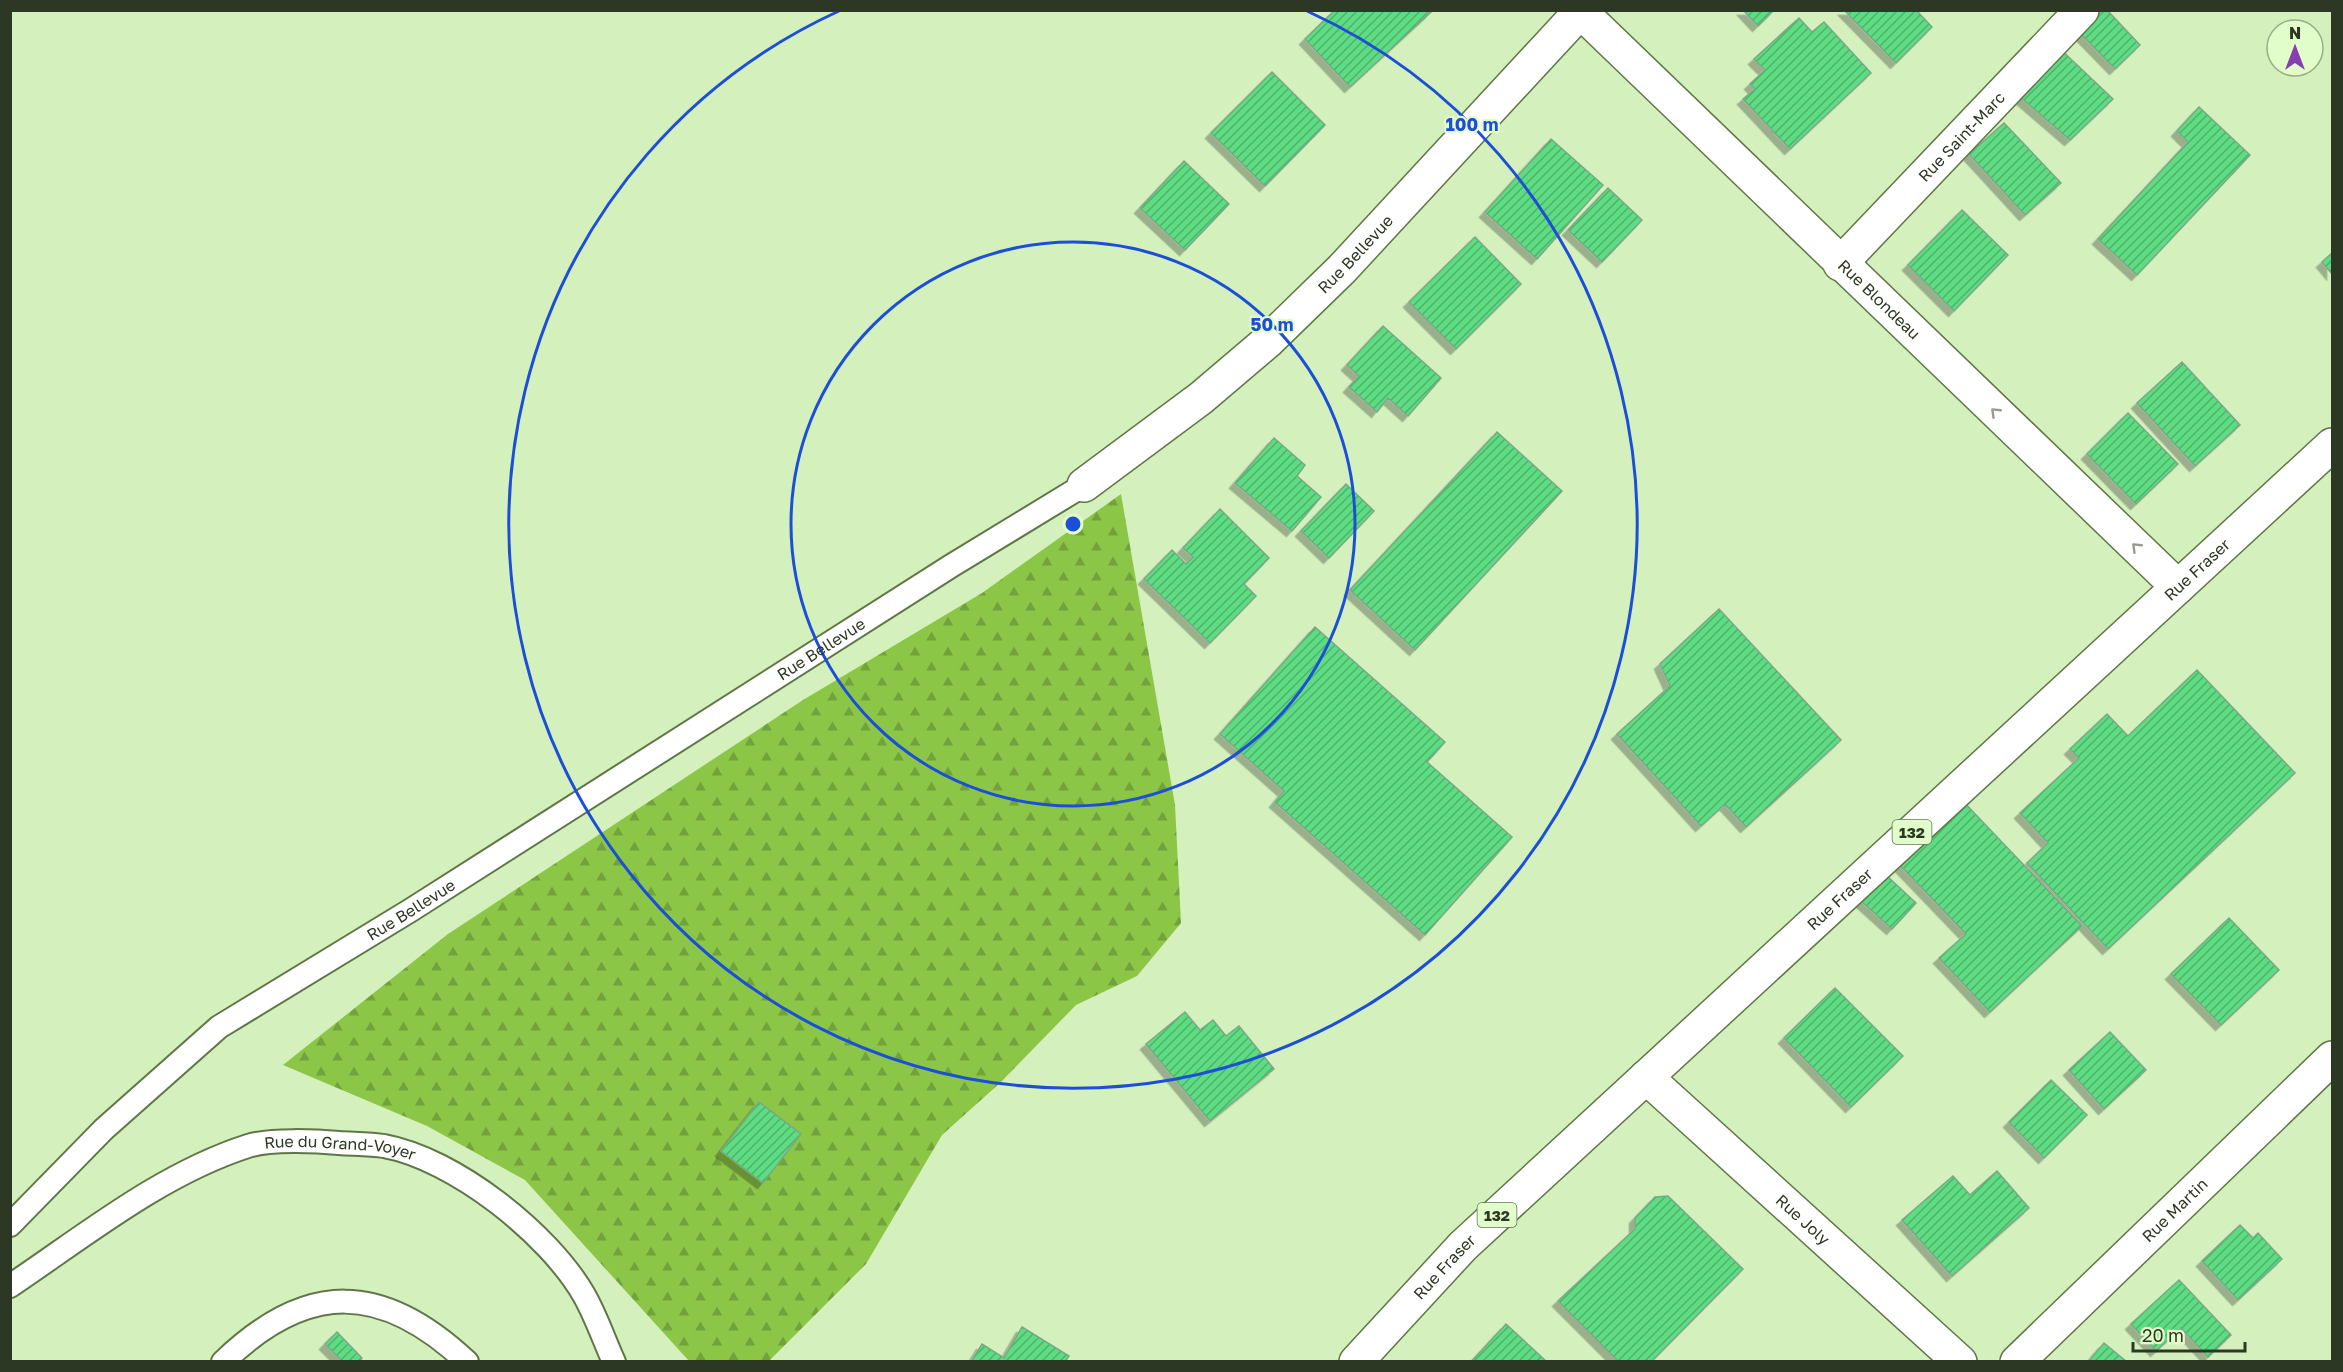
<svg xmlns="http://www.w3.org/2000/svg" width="2343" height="1372" viewBox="0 0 2343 1372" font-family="'Golos Text',sans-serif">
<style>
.forest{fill:url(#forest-firs)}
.building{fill:url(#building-hatch);stroke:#7aa984;stroke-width:1.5;filter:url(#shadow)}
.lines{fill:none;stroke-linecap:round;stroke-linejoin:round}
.lane-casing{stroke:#5f7748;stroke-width:26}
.street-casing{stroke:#5f7748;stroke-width:36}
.primary-casing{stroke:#5f7748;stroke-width:36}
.lane{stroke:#fff;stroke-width:22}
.street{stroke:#fff;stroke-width:33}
.primary{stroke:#fff;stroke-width:33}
.oneway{stroke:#969c92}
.ring{fill:none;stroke:#1d4ed8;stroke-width:3}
.labels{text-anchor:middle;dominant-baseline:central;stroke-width:4.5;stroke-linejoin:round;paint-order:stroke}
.shield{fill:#e1fdc9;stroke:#637356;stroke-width:1.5}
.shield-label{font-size:15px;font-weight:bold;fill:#2d3824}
.street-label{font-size:16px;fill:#2d3824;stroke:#e1fdc9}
.centre{fill:#1d4ed8;stroke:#e1fdc9;stroke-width:3}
.ring-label{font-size:18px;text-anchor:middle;font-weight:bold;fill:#1d4ed8;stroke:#e1fdc9;stroke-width:4.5;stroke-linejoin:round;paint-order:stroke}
</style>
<defs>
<pattern id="forest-firs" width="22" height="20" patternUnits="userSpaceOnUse" patternTransform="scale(1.5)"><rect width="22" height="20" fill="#8bc647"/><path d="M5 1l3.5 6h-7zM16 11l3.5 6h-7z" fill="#72a23b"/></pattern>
<pattern id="building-hatch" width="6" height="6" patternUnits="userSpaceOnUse" patternTransform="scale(1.5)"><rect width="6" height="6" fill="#5ddc83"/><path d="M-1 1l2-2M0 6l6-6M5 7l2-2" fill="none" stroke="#4db36b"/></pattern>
<filter id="shadow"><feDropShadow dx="-5.5" dy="5.5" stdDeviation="0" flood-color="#0004"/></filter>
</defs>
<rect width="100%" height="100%" fill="#d4f0bc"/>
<path class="forest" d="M1121,494L1175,805L1181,923L1137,976L1076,1005L1001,1082L942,1135L866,1264L769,1361H689L525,1180L427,1126L283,1065L448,934L803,700L982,593Z"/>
<path class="building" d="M1335,10H1430L1431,12L1350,87L1305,39Z
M1743,10H1774L1758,26Z
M1844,10H1916L1932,27L1896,63Z
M2100,10H2107L2140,45L2115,69L2079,32Z
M1799,18L1812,32L1824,22L1871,73L1790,149L1743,99L1755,89L1750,84L1765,70L1754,59Z
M2056,45L2113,99L2070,140L2013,91Z
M1272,72L1325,125L1265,186L1211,133Z
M2199,107L2250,155L2137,275L2098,239L2188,142L2177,131Z
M2004,123L2061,183L2025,215L1969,154Z
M1551,139L1603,185L1537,259L1485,212Z
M1184,161L1229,204L1185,250L1140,208Z
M1608,188L1642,220L1602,262L1568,230Z
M1962,210L2008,255L1954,311L1908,265Z
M1475,237L1521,284L1456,349L1409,302Z
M2332,253V274L2322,262Z
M1383,326L1441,378L1408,416L1388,398L1377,412L1349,387L1359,376L1347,365Z
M2182,362L2240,425L2195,466L2137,403Z
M2128,413L2178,464L2136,504L2087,454Z
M1497,432L1562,491L1415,650L1350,590Z
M1274,438L1305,465L1297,476L1321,497L1292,531L1235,483Z
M1346,484L1374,511L1329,558L1301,531Z
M1220,509L1269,558L1244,584L1256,596L1210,643L1144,579L1172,550L1186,564L1193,557L1183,548Z
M1719,609L1841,740L1746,827L1725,804L1701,826L1617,734L1670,686L1660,664Z
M1315,627L1445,742L1427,762L1512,837L1425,935L1275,802L1284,791L1220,734Z
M2197,670L2295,773L2108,949L2027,863L2048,843L2020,813L2079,758L2070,749L2107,714L2128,736Z
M1959,797L2082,926L1990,1012L1939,958L1966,934L1894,859Z
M1886,875L1916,903L1892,929L1861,901Z
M2229,918L2279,970L2221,1025L2171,974Z
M1835,988L1903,1056L1851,1107L1784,1038Z
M1185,1012L1200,1030L1213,1020L1226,1036L1239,1026L1274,1069L1210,1121L1146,1044Z
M2110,1032L2146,1070L2104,1109L2069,1070Z
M2051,1080L2087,1115L2044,1158L2009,1122Z
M759,1102L801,1134L763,1183L721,1151Z
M1997,1171L2029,1208L1952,1276L1902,1220L1953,1176L1970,1195Z
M1668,1196L1743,1269L1651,1362H1619L1558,1301L1635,1229V1218L1655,1197Z
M2240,1225L2253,1238L2258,1233L2282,1259L2238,1300L2202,1261Z
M2179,1280L2231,1335L2208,1357L2181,1328L2156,1351L2131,1324Z
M1506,1324L1547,1362H1471Z
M1022,1327L1069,1356L1065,1362H971L982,1344L1004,1358Z
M337,1332L362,1358L359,1362H343L325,1344Z
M2104,1343L2127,1362H2088Z"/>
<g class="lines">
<defs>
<g id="lane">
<path id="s1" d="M10,1225L104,1129L219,1027L411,910L951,566L1084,485"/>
<path id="s2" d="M10,1286C86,1235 161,1174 248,1146C270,1139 316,1141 339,1143C354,1144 370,1144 384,1146C455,1159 549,1234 584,1295C596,1316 604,1340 614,1362"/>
<path d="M223,1362C307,1281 382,1282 467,1362"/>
</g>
<g id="street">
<path id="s3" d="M1579,10L2178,587"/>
<path id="s4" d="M1840,264L2082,10"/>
<path id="s5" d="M1084,485L1201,398L1268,341L1342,269L1580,12"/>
<path id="s6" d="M1646,1077L1960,1362"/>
<path id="s7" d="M2017,1362L2332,1058"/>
</g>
<g id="primary">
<path id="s8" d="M1356,1362L1463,1246L2332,445"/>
</g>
</defs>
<use href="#lane" class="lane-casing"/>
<use href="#street" class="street-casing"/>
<use href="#primary" class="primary-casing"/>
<use href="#lane" class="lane"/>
<use href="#street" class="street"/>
<use href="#primary" class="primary"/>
</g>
<defs><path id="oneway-chevron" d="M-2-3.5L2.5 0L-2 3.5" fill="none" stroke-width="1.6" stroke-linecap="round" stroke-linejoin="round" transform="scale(1.5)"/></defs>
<g class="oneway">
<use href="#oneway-chevron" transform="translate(1995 412) rotate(-136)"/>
<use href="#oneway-chevron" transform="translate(2136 547) rotate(-136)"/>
</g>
<g class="ring">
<circle cx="1073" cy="524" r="282"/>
<path d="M1307 11A564 564 0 1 1 839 11"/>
</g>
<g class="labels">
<g class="shield">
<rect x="1892.5" y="820" width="39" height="24" rx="4.5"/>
<rect x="1477.5" y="1203" width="39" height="24" rx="4.5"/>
</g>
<g class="shield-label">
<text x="1912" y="832">132</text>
<text x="1497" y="1215">132</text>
</g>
<g class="street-label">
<text stroke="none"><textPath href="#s4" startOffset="176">Rue Saint-Marc</textPath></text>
<text stroke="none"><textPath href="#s5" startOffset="357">Rue Bellevue</textPath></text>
<text stroke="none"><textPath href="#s3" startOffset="417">Rue Blondeau</textPath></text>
<text stroke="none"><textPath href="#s8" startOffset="1156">Rue Fraser</textPath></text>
<text stroke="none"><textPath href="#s1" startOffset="999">Rue Bellevue</textPath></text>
<text stroke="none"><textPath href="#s8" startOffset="670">Rue Fraser</textPath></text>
<text stroke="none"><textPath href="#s1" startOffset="513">Rue Bellevue</textPath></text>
<text stroke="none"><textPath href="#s2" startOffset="370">Rue du Grand-Voyer</textPath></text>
<text stroke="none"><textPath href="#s7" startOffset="219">Rue Martin</textPath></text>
<text stroke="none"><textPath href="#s6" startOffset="212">Rue Joly</textPath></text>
<text stroke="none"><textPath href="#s8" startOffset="130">Rue Fraser</textPath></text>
</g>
</g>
<circle cx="1073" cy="524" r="9" class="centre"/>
<g class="ring-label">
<text x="1472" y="131">100 m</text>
<text x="1272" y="331">50 m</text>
</g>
<rect width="2343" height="1372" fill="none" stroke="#2d3824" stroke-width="24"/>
<g transform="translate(2295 48)"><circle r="28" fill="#e1fdc9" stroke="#99ae87" stroke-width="1.5"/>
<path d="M0-4.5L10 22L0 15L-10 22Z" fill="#863eb0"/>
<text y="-9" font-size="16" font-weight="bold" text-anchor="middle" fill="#2d3824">N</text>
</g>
<path d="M2133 1342v9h112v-9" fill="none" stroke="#2d3824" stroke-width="3"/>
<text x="2142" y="1342" font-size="18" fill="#2d3824" stroke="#e1fdc9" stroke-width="4.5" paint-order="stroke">20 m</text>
</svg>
